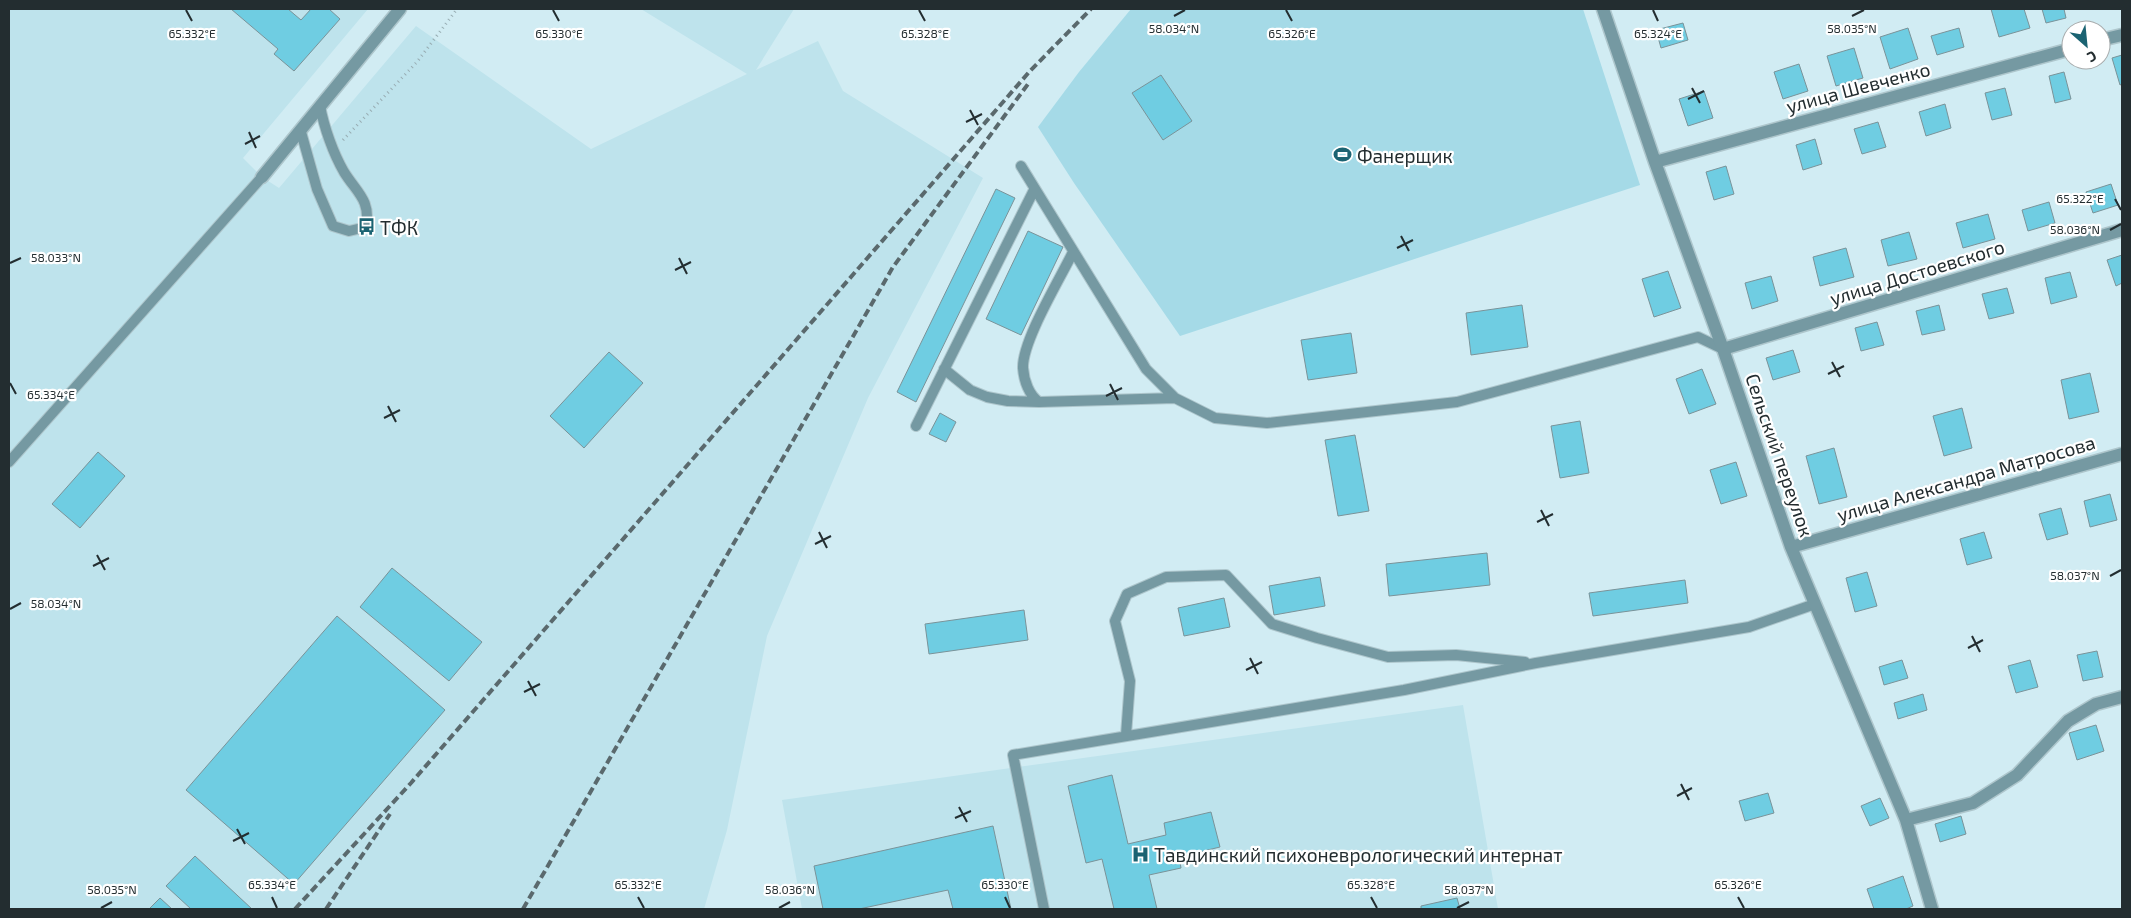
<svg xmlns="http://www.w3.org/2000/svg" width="2131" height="918" viewBox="0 0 2131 918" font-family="'Exo 2',sans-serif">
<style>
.built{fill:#bee3ec}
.green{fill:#a5dae7}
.building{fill:#6fcde2;stroke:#7a9399}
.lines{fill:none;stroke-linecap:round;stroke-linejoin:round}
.service-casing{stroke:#aec6cc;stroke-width:12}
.minor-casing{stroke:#aec6cc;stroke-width:15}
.path{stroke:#98adb3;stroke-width:3;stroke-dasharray:1 4;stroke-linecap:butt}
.service{stroke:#7599a2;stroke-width:10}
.minor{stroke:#7599a2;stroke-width:12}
.rail{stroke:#5a696d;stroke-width:4;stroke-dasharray:8 4;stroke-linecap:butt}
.ticks{fill:none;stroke:#232d30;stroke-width:2}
.labels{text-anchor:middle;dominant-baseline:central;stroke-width:4.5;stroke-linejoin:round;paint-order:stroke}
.street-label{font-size:19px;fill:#232d30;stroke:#fff}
.poi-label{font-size:19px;fill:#232d30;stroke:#fff;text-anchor:start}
.ticks-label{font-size:12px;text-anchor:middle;fill:#232d30;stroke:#fff;stroke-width:4.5;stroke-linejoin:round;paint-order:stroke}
</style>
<rect width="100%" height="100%" fill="#d1ecf3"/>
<path class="built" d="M9,9H368L243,158L262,177L279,188L416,26L591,149L747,74L641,9H794L756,70L818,41L843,91L983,178L868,398L767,636L727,830L704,909H9Z
M1463,705L1498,909H802L782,800Z"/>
<path class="green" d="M1131,9H1583L1640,185L1180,336L1074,183L1038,127L1079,72Z"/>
<path class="building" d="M231,9H288L301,20L311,9H329L340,19L294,71L274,54L278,49Z
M1991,9H2024L2030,28L1999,37Z
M2042,9H2064L2066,18L2046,23Z
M1683,23L1688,40L1661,48L1656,30Z
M1908,28L1918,59L1890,69L1880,37Z
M1959,28L1964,47L1937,55L1931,36Z
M1854,48L1863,78L1836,86L1827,56Z
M2122,55V84L2120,85L2112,58Z
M1799,64L1808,91L1783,99L1774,72Z
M2064,72L2071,99L2055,103L2049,76Z
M1161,75L1192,121L1163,140L1132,93Z
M2005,88L2012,115L1992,120L1985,93Z
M1704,91L1713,118L1688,126L1679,99Z
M1945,104L1951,128L1926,136L1919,112Z
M1878,122L1886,147L1862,154L1854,129Z
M1815,139L1822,164L1803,170L1796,145Z
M1726,166L1734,194L1714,200L1706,172Z
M2111,184L2118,205L2093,213L2086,192Z
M996,189L1015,198L916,402L897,392Z
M2049,202L2055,223L2028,231L2022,210Z
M1988,214L1995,239L1963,248L1956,223Z
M1028,231L1063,247L1021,335L986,319Z
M1909,232L1917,259L1888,266L1881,240Z
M1846,248L1854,277L1820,286L1813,257Z
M2122,255V283L2116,286L2107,260Z
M1668,271L1681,308L1654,317L1642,279Z
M2070,272L2077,297L2051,304L2045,278Z
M1771,276L1778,301L1752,309L1745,283Z
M2007,288L2014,313L1989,319L1982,294Z
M1522,305L1528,347L1471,355L1466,313Z
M1939,305L1945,330L1922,335L1916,311Z
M1877,322L1884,345L1861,351L1855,328Z
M1351,333L1357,373L1308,380L1301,340Z
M1793,350L1800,372L1773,380L1766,358Z
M609,352L643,383L584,448L550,416Z
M1702,369L1716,404L1689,414L1676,379Z
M2090,373L2099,412L2069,419L2061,380Z
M1962,408L1972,448L1944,456L1933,416Z
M940,413L956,422L946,442L929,434Z
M1580,421L1589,473L1560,478L1551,426Z
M1355,435L1369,511L1338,516L1325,440Z
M1834,448L1847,497L1819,504L1806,456Z
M98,452L125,476L80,528L52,504Z
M1736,462L1747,496L1721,504L1710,470Z
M2110,494L2117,520L2090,527L2084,501Z
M2061,508L2068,534L2047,540L2039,514Z
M1984,532L1992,558L1967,565L1960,539Z
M1487,553L1490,585L1389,596L1386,564Z
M392,568L482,642L449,681L360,607Z
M1867,572L1877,606L1855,612L1846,578Z
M1320,577L1325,606L1274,615L1269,586Z
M1685,580L1688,603L1593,616L1589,593Z
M1224,598L1230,627L1184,636L1178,608Z
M1024,610L1028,640L929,654L925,624Z
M337,616L445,710L294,884L186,790Z
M2097,651L2103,677L2083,681L2077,655Z
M1902,660L1908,678L1884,685L1879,667Z
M2030,660L2038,687L2016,693L2008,666Z
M1923,694L1927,710L1898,719L1894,703Z
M2096,725L2104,751L2077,760L2069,733Z
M1112,775L1128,844L1166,835L1164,823L1211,812L1220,847L1179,857L1181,868L1149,875L1157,909H1114L1102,859L1086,863L1068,786Z
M1768,793L1774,813L1745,821L1739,801Z
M1880,798L1889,818L1870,826L1861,806Z
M1961,816L1966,834L1940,842L1935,824Z
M993,826L1011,909H953L948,890L859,909H823L814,866Z
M195,856L252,909H191L166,886Z
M1903,876L1913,906L1906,909H1874L1867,889Z
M160,898L172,909H149Z
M1457,898L1460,909H1421V906Z"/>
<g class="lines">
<defs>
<path id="service" d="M301,132L317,189L333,226L349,231L366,227C371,200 357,193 344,172C333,153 324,127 320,106
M1021,166L1146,369L1175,398L1215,418L1267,423L1457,402L1698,337L1723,349
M944,369L970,390L987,397L1008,401L1039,402L1175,398
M1039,402C1029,395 1024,381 1023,368C1022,341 1060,279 1073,252
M916,426L1034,190
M9,462L262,177
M1126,735L1130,681L1115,621L1127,594L1166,577L1226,575L1272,624L1317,638L1388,657L1456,655L1525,662
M1044,909L1013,755L1404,690L1536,663L1749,627L1815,604"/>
<path id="minor" d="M1603,9L1655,162L1723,349L1791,547L1906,820L1932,909
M2101,40L2122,35
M1655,162L2071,49
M262,177L400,9
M1723,349L2122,230
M1791,547L2122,454
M1906,820L1973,803L2017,775L2068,721L2096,704L2122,697"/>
</defs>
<use href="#service" class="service-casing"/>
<use href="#minor" class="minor-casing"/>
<path class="path" d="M343,140L417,62L457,9"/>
<use href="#service" class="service"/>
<use href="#minor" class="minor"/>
<path class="rail" d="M295,909L411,783L1030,71L1091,9
M326,909L390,814
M523,909L893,267L1028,84"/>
</g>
<path class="ticks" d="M186,10L192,21M553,10L559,21M919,10L925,21M1286,10L1292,21M1653,10L1658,21M1174,16L1185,10M1852,16L1864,10M1692,88L1700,103M1688,99L1704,91M970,110L978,125M966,122L982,114M249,132L256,148M245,144L260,136M2115,199L2121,210M2110,230L2121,224M1401,236L1409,251M1397,248L1413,240M679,258L687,274M10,263L21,258M675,270L691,262M1832,362L1840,377M1828,374L1844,366M10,383L16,394M1110,384L1118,400M1106,396L1122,388M388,406L396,422M384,418L400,410M1541,510L1549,526M1537,522L1553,514M819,532L827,548M815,544L831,536M97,555L105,570M93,566L109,558M2110,576L2121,570M10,609L21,603M1972,636L1980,652M1968,648L1983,640M1250,658L1258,674M1246,670L1262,662M528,681L536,696M524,692L540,684M1681,784L1689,800M1677,796L1692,788M959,807L967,822M955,818L971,811M237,829L245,844M233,841L249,833M272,897L277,908M638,897L644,908M1005,897L1010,908M1371,897L1377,908M1738,897L1744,908M101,908L112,902M779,908L790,902M1457,908L1469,902"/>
<defs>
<symbol id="stadium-bare" viewBox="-9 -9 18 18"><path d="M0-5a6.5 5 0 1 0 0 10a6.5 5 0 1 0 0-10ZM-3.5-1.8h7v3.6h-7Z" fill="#1b6372" stroke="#fff" stroke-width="2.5" paint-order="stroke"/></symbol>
<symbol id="bus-bare" viewBox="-9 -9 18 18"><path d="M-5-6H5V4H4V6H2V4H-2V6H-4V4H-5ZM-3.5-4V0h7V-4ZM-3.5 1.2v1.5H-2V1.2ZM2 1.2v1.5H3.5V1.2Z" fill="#1b6372" stroke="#fff" stroke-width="2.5" paint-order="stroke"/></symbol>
<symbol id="hospital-bare" viewBox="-9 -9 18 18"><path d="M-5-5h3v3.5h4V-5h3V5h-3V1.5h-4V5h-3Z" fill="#1b6372" stroke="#fff" stroke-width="2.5" paint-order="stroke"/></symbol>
</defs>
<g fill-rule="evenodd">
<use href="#stadium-bare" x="1330" y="142" width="25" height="25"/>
<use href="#bus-bare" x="354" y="214" width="25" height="25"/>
<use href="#hospital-bare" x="1128" y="842" width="25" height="25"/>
</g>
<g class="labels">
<g class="street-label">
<text transform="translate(1858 87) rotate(-15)">улица Шевченко</text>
<text transform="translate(1917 272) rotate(-17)">улица Достоевского</text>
<text transform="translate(1780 455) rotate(71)">Сельский переулок</text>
<text transform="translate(1966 478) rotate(-16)">улица Александра Матросова</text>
</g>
<g class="poi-label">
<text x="1357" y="155">Фанерщик</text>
<text x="380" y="227">ТФК</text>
<text x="1154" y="854">Тавдинский психоневрологический интернат</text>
</g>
</g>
<g class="ticks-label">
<text x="1174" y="33">58.034°N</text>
<text x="1852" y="33">58.035°N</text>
<text x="192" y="38">65.332°E</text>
<text x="559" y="38">65.330°E</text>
<text x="925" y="38">65.328°E</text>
<text x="1292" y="38">65.326°E</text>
<text x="1658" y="38">65.324°E</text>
<text x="2080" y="203">65.322°E</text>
<text x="2075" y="234">58.036°N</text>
<text x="56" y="262">58.033°N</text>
<text x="51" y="399">65.334°E</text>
<text x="2075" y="580">58.037°N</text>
<text x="56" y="608">58.034°N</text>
<text x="272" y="889">65.334°E</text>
<text x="638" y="889">65.332°E</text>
<text x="1005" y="889">65.330°E</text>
<text x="1371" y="889">65.328°E</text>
<text x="1738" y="889">65.326°E</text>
<text x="112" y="894">58.035°N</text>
<text x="790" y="894">58.036°N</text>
<text x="1469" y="894">58.037°N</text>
</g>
<rect width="2131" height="918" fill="none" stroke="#232d30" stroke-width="20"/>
<g transform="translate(2086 45) rotate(153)"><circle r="24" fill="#ffffff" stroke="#a7abac"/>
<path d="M0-4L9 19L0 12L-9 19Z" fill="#1b6372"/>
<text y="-8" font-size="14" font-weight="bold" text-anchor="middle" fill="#232d30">С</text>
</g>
</svg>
